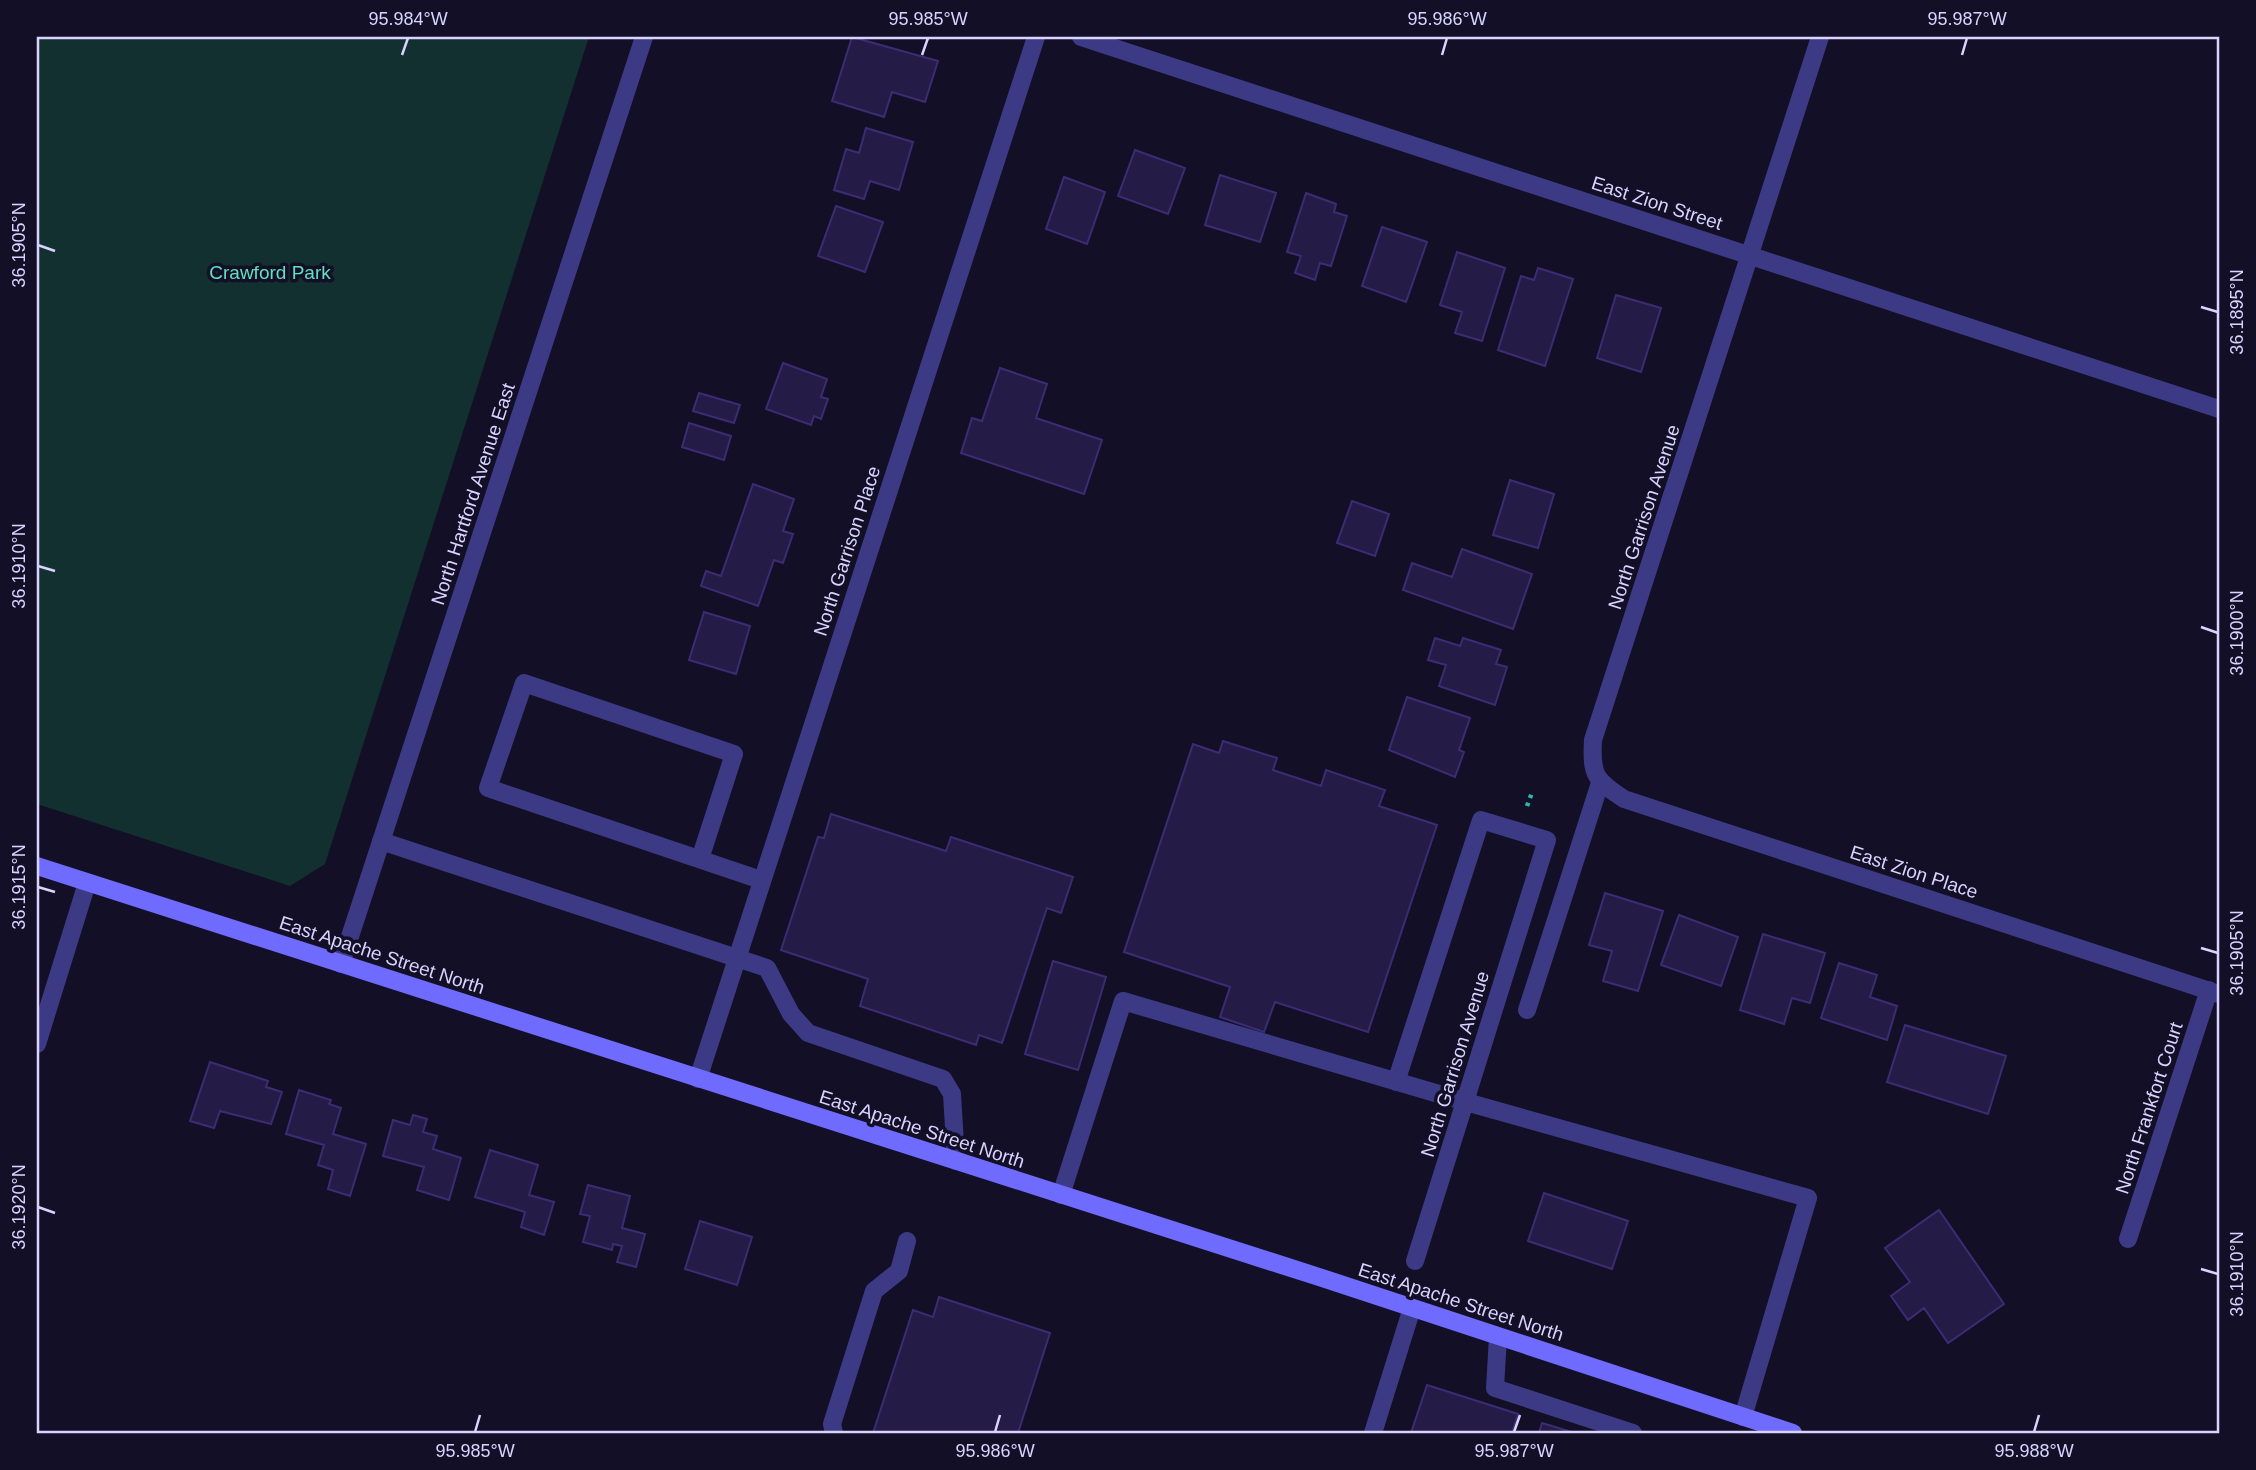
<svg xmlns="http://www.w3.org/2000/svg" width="2256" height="1470" viewBox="0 0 2256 1470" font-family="Arial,sans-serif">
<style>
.green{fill:#12302f}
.building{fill:#241b47;stroke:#3b2d73;stroke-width:2}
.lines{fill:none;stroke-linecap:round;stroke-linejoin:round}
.path{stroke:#2fb8b0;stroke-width:4.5;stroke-dasharray:3.5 5;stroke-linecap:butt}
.service{stroke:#3d3a85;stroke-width:18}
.minor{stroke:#3d3a85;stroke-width:18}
.tertiary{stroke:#3d3a85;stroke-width:18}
.secondary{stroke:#6f6bff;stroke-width:18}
.ticks{fill:none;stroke:#d9d4ff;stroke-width:2.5}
.labels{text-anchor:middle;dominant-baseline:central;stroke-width:7;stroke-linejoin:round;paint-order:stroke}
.street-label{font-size:19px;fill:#d9d4ff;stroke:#130f26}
.park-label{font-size:19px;fill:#5fe0c0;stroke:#130f26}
.neatline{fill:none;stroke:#d9d4ff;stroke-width:2.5}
.ticks-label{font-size:18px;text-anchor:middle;fill:#d9d4ff}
</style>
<rect width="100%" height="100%" fill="#130f26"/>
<path class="green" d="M37,37H589L325,864L290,886L37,804Z"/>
<path class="building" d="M852,37L938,61L925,102L892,92L884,117L832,101Z
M866,128L913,142L899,190L870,181L864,199L834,190L846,149L859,153Z
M1135,150L1185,168L1168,214L1118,196Z
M1220,175L1276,193L1260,242L1205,225Z
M1064,177L1105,192L1087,244L1046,229Z
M1306,193L1336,204L1334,212L1347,216L1331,266L1320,263L1315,280L1295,273L1301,256L1287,252Z
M836,206L883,222L865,272L818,256Z
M1382,227L1427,242L1406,302L1362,286Z
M1457,252L1505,268L1482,341L1455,333L1462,312L1440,305Z
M1538,268L1573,279L1545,366L1498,350L1521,276L1534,280Z
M1616,295L1661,308L1641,372L1597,358Z
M783,363L827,379L821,397L828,399L821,419L814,416L811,425L766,409Z
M1000,368L1047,384L1036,418L1102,440L1084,494L961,453L972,418L982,421Z
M699,393L740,405L734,423L693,411Z
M689,423L731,436L724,460L682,447Z
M1510,480L1554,494L1538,548L1493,535Z
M753,484L794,499L783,531L793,534L783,563L774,560L758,606L701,586L706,571L721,576Z
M1352,501L1389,514L1375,556L1337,543Z
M1462,549L1532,574L1513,629L1403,590L1412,563L1452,577Z
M704,612L750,626L736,674L689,660Z
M1435,638L1460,646L1463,638L1501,650L1496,664L1507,667L1495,705L1439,686L1446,665L1428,660Z
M1407,697L1470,718L1459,750L1464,752L1455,777L1389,750Z
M1223,741L1277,758L1273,770L1321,786L1326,770L1385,790L1379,806L1437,825L1368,1032L1275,1002L1264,1032L1220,1017L1230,987L1124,952L1193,744L1219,753Z
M831,814L946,851L951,837L1073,877L1061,913L1047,908L1002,1043L979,1035L976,1045L860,1006L868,979L781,950L818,837L824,838Z
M1605,893L1663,911L1638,991L1603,981L1612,951L1589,945Z
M1679,915L1738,937L1721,986L1661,965Z
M1763,934L1825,953L1810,1003L1792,998L1784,1024L1740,1010Z
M1053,961L1106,977L1078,1070L1025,1054Z
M1839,963L1877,975L1870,997L1897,1006L1887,1040L1821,1018Z
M1905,1025L2006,1056L1988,1114L1887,1082Z
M210,1062L268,1081L266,1087L282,1092L271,1124L220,1111L214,1128L190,1121Z
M299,1090L331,1100L329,1104L341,1108L333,1134L366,1144L350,1196L328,1189L333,1170L318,1165L324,1145L286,1134Z
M413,1115L427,1119L423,1132L437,1136L433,1149L461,1158L449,1200L417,1190L424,1167L383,1156L393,1120L410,1125Z
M490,1150L538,1165L529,1195L554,1202L544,1235L521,1227L525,1212L475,1197Z
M588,1185L630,1196L622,1228L645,1234L636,1267L617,1262L622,1246L613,1244L612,1250L583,1242L590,1216L580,1214Z
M1544,1193L1628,1221L1612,1269L1528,1241Z
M1939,1210L2004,1304L1948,1343L1924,1308L1908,1320L1891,1296L1910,1282L1885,1248Z
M700,1221L752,1237L737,1285L685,1269Z
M939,1297L1050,1333L1018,1433H873L913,1310L933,1317Z
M1427,1385L1518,1414L1512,1433H1411Z
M1542,1423L1575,1433H1539Z"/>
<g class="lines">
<path class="path" d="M1527,806L1533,790"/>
<path class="service" d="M381,841L767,968L791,1014L808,1033L943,1079L952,1094L956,1161
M700,859L734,754L524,683L488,788L761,880
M1527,1010L1600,783
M1396,1082L1481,820L1547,840L1415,1261
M1061,1195L1123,1001L1466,1102L1808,1198L1743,1417
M1498,1337L1495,1388L1633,1433
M834,1433L832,1424L874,1291L899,1271L907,1241"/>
<path class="minor" d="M1081,37L2219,409
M1820,37L1593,740C1591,775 1595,780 1624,799L2219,994
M37,1044L87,883
M698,1079L1036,37
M2128,1239L2209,990"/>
<path class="tertiary" d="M341,964L644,37
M1373,1433L1412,1308"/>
<path class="secondary" d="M37,866L1319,1277L1793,1433"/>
</g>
<path class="ticks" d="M402,55L408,38M922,55L928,38M1442,55L1447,38M1962,55L1967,38M38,245L55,251M2201,307L2218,312M38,566L55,571M2201,627L2218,633M38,887L55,892M2201,948L2218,953M38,1207L55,1213M2201,1269L2218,1274M475,1432L480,1415M995,1432L1000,1415M1514,1432L1520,1415M2034,1432L2039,1415"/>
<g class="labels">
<g class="street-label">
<text transform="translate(1657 203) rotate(18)">East Zion Street</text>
<text transform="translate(473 494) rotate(-72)">North Hartford Avenue East</text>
<text transform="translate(1644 517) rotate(-72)">North Garrison Avenue</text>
<text transform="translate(847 551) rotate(-72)">North Garrison Place</text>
<text transform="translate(1914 872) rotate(18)">East Zion Place</text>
<text transform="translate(382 955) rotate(18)">East Apache Street North</text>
<text transform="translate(1455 1064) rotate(-73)">North Garrison Avenue</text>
<text transform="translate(2149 1108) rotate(-72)">North Frankfort Court</text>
<text transform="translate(922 1129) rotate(18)">East Apache Street North</text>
<text transform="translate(1461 1302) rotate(18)">East Apache Street North</text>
</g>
<g class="park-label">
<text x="270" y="272">Crawford Park</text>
</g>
</g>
<rect width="2256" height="1470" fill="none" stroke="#130f26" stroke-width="77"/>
<rect x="38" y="38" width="2180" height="1394" class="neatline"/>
<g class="ticks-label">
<text x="408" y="25">95.984°W</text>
<text x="928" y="25">95.985°W</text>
<text x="1447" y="25">95.986°W</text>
<text x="1967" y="25">95.987°W</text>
<text transform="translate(19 245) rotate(-90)" y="6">36.1905°N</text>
<text transform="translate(2237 312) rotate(-90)" y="6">36.1895°N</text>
<text transform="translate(19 566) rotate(-90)" y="6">36.1910°N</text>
<text transform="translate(2237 633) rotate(-90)" y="6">36.1900°N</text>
<text transform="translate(19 887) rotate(-90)" y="6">36.1915°N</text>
<text transform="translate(2237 953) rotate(-90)" y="6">36.1905°N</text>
<text transform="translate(19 1207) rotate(-90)" y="6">36.1920°N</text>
<text transform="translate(2237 1274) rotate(-90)" y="6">36.1910°N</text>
<text x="475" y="1457">95.985°W</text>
<text x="995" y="1457">95.986°W</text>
<text x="1514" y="1457">95.987°W</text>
<text x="2034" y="1457">95.988°W</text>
</g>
</svg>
